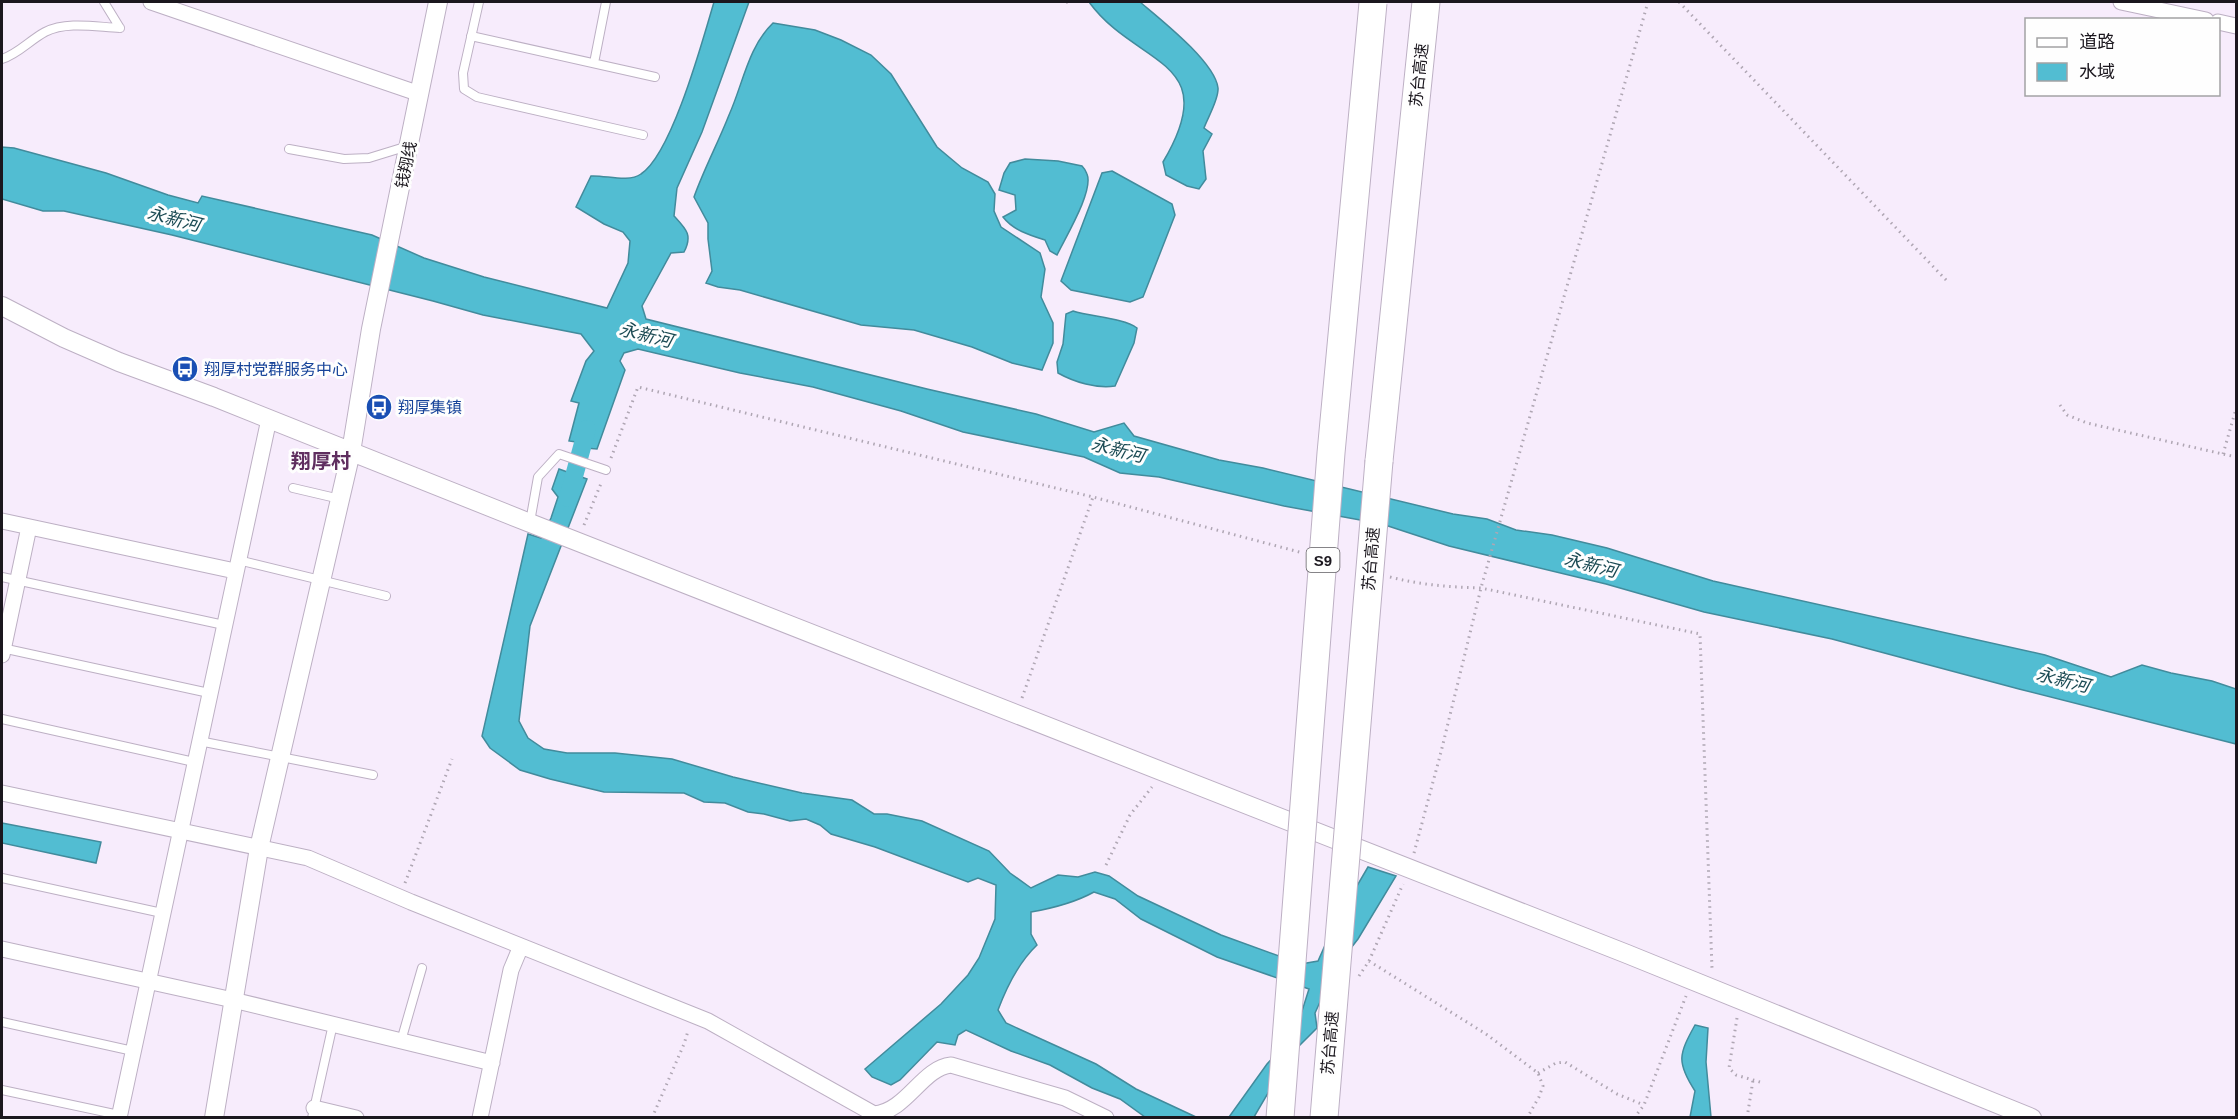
<svg xmlns="http://www.w3.org/2000/svg" width="2238" height="1119" viewBox="0 0 2238 1119" font-family="Arial,'Noto Sans SC',sans-serif">
<style>
.water{fill:#52bdd2;stroke:#428b9c;stroke-width:1.5}
.lines{fill:none;stroke-linecap:round;stroke-linejoin:round}
.canal{stroke:#52bdd2;stroke-width:18}
.service-casing{stroke:#bdb0c4;stroke-width:10}
.minor-casing{stroke:#bdb0c4;stroke-width:17}
.tertiary-casing{stroke:#bdb0c4;stroke-width:20}
.motorway-casing{stroke:#bdb0c4;stroke-width:29}
.path{stroke:#afa6b3;stroke-width:3;stroke-dasharray:1.5 4.5;stroke-linecap:butt}
.service{stroke:#fff;stroke-width:8}
.minor{stroke:#fff;stroke-width:15}
.tertiary{stroke:#fff;stroke-width:18}
.motorway{stroke:#fff;stroke-width:27}
.motorway-bridge-casing{stroke:#bdb0c4;stroke-width:29;stroke-linecap:butt}
.motorway-bridge{stroke:#fff;stroke-width:27}
.labels{text-anchor:middle;dominant-baseline:central;stroke-width:6;stroke-linejoin:round;paint-order:stroke}
.shield{fill:#fefefe;stroke:#5f5c61;stroke-width:1.5}
.shield-label{font-size:15px;font-weight:bold;fill:#1b171e}
.street-label{font-size:16px;fill:#1b171e;stroke:#fefefe}
.transit-label{font-size:16px;fill:#164399;stroke:#fefefe;text-anchor:start}
.water-label{font-size:18px;font-style:italic;fill:#1b4a53;stroke:#fefefe}
.quarter-label{font-size:20px;font-weight:bold;fill:#5f2e5f;stroke:#fefefe}
</style>
<rect width="100%" height="100%" fill="#f7ecfc"/>
<path class="water" d="M714,2H749L702,132L677,188L674,216C686,229 693,235 684,252L671,253L642,306L646,319L927,389L1036,414L1094,432L1124,423L1134,436L1219,460L1263,468L1453,514L1487,519L1516,530L1552,535L1607,548L1713,581L2045,655L2111,677L2142,665L2171,673L2212,681L2236,689V744L2019,689L1832,639L1704,612L1606,584L1449,546L1382,524L1284,506L1159,477L1120,473L1084,457L963,432L901,411L813,387L740,373L638,349L624,353L620,361L625,370L597,449L585,448L582,453L576,450V442L569,441L579,403L571,401L586,361L594,351L581,334L483,315L433,301L172,235L64,211H43L2,199V147L14,148L106,173L168,195L198,203L202,196L372,235L424,258L484,277L607,308L628,263L630,241L623,232L604,224L576,207L591,176C606,175 628,183 641,174C672,154 703,39 714,2Z
M1089,2H1140C1160,19 1215,62 1218,88C1219,99 1208,117 1204,128L1212,134L1203,151L1206,179L1199,189L1187,186L1166,175L1163,162C1225,58 1136,67 1089,2Z
M773,23L815,30L841,40L871,55L891,74L937,147L962,168L988,182L995,194L994,211L1001,227L1040,253L1045,269L1041,297L1053,323V343L1042,370L1012,363L972,347L914,330L861,325L740,290L718,287L706,283L712,271L708,239V223L694,197C704,169 718,143 729,115C743,84 748,47 773,23Z
M1025,159L1058,161L1082,166C1084,168 1086,171 1087,174C1094,191 1065,238 1057,255L1050,251L1045,240C1029,235 1013,230 1003,217L1016,210L1015,195L999,190L1004,173L1010,163Z
M1112,171L1172,204L1175,215L1143,297L1130,302L1071,290L1061,281L1102,173Z
M1073,311C1092,317 1123,318 1137,328L1134,343L1115,386C1097,389 1074,382 1058,373L1057,362L1063,344L1066,314Z
M559,469L587,479L530,626L519,721L528,738L544,749L567,753H615L672,759L733,777L802,793L852,800L874,814H887L922,821L989,851L1010,873L1031,888L1058,875L1078,877L1095,872L1109,876L1138,896L1221,935L1301,964L1318,961L1334,925L1368,867L1396,876L1358,939L1336,967L1315,1013L1317,1028L1291,1054L1254,1117H1229L1267,1064L1289,1040L1302,1011L1309,989L1217,957L1141,919L1115,899L1094,892C1074,903 1054,908 1031,912V934L1037,945C1018,963 1007,986 998,1010L1006,1023L1096,1064L1136,1089L1196,1117H1145L1120,1099L1092,1088L1050,1065L1011,1051L966,1030L958,1035L955,1045L937,1042L900,1080L891,1085L872,1077L865,1069L941,1004L968,975L979,958L995,919L996,885L978,878L968,882L875,847L831,834L820,825L806,819L790,821L764,814L748,812L725,803L704,802L684,793L604,792L550,779L520,770L490,748L482,736L528,534L541,538L551,518L558,497L552,489Z
M2,823L101,842L96,863L2,843Z
M1695,1025L1708,1028L1706,1062L1711,1117H1690L1695,1091C1676,1062 1679,1054 1695,1025Z"/>
<g class="lines">
<path class="canal" d="M568,498L587,429"/>
<defs>
<path id="service" d="M104,2L120,28
M479,2L463,73L464,89L477,97L643,135
M471,36L655,77
M2,59C18,54 30,40 45,32C67,21 96,27 120,28
M594,63L606,2
M289,149L344,159L369,158L408,146
M293,488L340,499
M530,522L538,477L559,454L606,470
M238,560L386,596
M2,577L224,625
M2,648L209,693
M2,719L194,762
M199,741L373,775
M2,878L162,913
M2,1022L133,1051
M401,1041L422,968
M2,1090L119,1115
M312,1118L333,1024"/>
<path id="minor" d="M151,2L420,94
M2121,2L2206,20
M2218,22L2236,26
M2,521L235,571
M2,655L29,527
M2,793L308,858L411,902L708,1021L874,1114C907,1111 922,1068 951,1065L1065,1098L1106,1118
M2,949L233,1000L492,1063
M314,1108L356,1118
M119,1118L269,419
M480,1118L511,970L521,946"/>
<path id="tertiary" d="M2,306L64,338L119,362L214,397L530,523L1627,954L2032,1118
M214,1118L259,848L351,452L371,329L438,2"/>
<path id="motorway" d="M1379,461L1426,2"/>
</defs>
<use href="#service" class="service-casing"/>
<use href="#minor" class="minor-casing"/>
<use href="#tertiary" class="tertiary-casing"/>
<use href="#motorway" class="motorway-casing"/>
<path class="path" d="M1067,2L1068,3
M1679,2L1948,282
M2060,405L2067,415L2087,423L2236,457
M2223,454L2236,409
M611,458L638,387L1093,497L1303,553
M584,525L602,481
M1390,577C1421,585 1449,587 1481,588L1700,634L1712,969
M1022,698L1093,497
M1414,853L1441,752L1481,588L1648,2
M1106,865L1130,815L1152,787
M405,883L452,759
M1369,961L1486,1034L1538,1073L1543,1086L1539,1097L1527,1118
M1359,976L1369,961L1403,884
M1737,1018L1729,1068L1736,1075L1760,1082
M1538,1073L1556,1063L1565,1062L1617,1094L1644,1105
M652,1118L684,1044L688,1031
M1634,1118L1644,1105L1686,996
M1747,1118L1753,1080"/>
<use href="#service" class="service"/>
<use href="#minor" class="minor"/>
<use href="#tertiary" class="tertiary"/>
<use href="#motorway" class="motorway"/>
<defs>
<path id="motorway-bridge" d="M1280,1118L1331,453L1373,3
M1324,1118L1379,461"/>
</defs>
<use href="#motorway-bridge" class="motorway-bridge-casing"/>
<use href="#motorway-bridge" class="motorway-bridge"/>
</g>
<defs>
<symbol id="bus-disc" viewBox="-11 -11 22 22"><circle r="9.5" fill="#1a4fb4" stroke="#fefefe"/><path d="M-5-6H5V4H4V6H2V4H-2V6H-4V4H-5ZM-3.5-4V0h7V-4ZM-3.5 1.2v1.5H-2V1.2ZM2 1.2v1.5H3.5V1.2Z" fill="#fff"/></symbol>
</defs>
<g fill-rule="evenodd">
<use href="#bus-disc" x="170" y="354" width="30" height="30"/>
<use href="#bus-disc" x="364" y="392" width="30" height="30"/>
</g>
<g class="labels">
<rect class="shield" x="1306.5" y="548" width="33" height="24" rx="4.5"/>
<g class="shield-label">
<text x="1323" y="560">S9</text>
</g>
<g class="street-label">
<text transform="translate(1419 75) rotate(-84)">苏台高速</text>
<text transform="translate(406 165) rotate(-78)">钱翔线</text>
<text transform="translate(1371 559) rotate(-85)">苏台高速</text>
<text transform="translate(1330 1043) rotate(-85)">苏台高速</text>
</g>
<g class="transit-label">
<text x="204" y="369">翔厚村党群服务中心</text>
<text x="398" y="407">翔厚集镇</text>
</g>
<g class="water-label">
<text transform="translate(174 219) rotate(14)">永新河</text>
<text transform="translate(646 335) rotate(14)">永新河</text>
<text transform="translate(1118 450) rotate(14)">永新河</text>
<text transform="translate(1591 565) rotate(14)">永新河</text>
<text transform="translate(2063 680) rotate(14)">永新河</text>
</g>
<g class="quarter-label">
<text x="321" y="461">翔厚村</text>
</g>
</g>
<rect width="2238" height="1119" fill="none" stroke="#1b171e" stroke-width="6"/>
<rect x="2025" y="18" width="195" height="78" fill="#fefefe" stroke="#a3a2a4" stroke-width="1.5"/>
<rect x="2037" y="38" width="30" height="9" fill="#ffffff" stroke="#a3a2a4" stroke-width="1.5"/>
<text x="2079" y="48" font-size="18" fill="#1b171e">道路</text>
<rect x="2037" y="63" width="30" height="18" fill="#52bdd2" stroke="#a3a2a4" stroke-width="1.5"/>
<text x="2079" y="78" font-size="18" fill="#1b171e">水域</text>
</svg>
